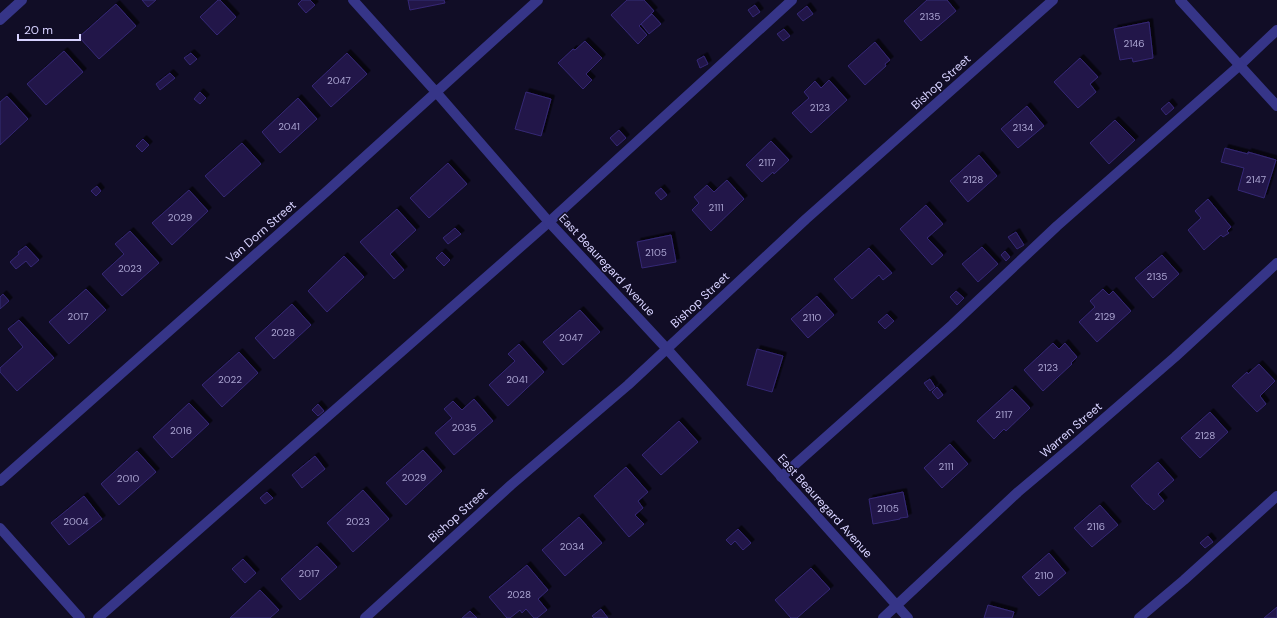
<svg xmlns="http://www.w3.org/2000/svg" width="1277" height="618" viewBox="0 0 1277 618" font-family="'DM Sans',sans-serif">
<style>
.building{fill:#211848;stroke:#362876;filter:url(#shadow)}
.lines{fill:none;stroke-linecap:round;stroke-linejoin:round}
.lane{stroke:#363588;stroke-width:10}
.street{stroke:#363588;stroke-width:10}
.labels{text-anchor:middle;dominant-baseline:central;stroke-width:3;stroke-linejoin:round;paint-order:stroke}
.number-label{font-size:10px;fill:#aaa4d1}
.street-label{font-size:12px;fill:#d7d2ff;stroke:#110d26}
</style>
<defs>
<filter id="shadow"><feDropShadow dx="3.5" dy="-3.5" stdDeviation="0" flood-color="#0009"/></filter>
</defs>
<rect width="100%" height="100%" fill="#110d26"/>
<path class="building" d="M142,0H156L148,7Z
M218,0H220L236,17L217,35L200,17Z
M302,0H310L315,5L306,13L298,4Z
M408,0H444L445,3L410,10Z
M627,0H644L654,11L639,26L647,35L638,44L611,15Z
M927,0H947L956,11L921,41L904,21Z
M116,4L136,26L99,59L79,37Z
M755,5L760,12L753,17L748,10Z
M807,6L813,14L803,21L797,14Z
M652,14L661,24L649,34L641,24Z
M1149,22L1153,58L1133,62L1132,58L1120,60L1114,29Z
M784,29L790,36L783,41L777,34Z
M585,41L602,58L586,74L592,80L583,89L558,63L573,49L575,50Z
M875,42L890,60L885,64L886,66L865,85L848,66Z
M64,51L83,72L46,105L27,84Z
M191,53L197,59L190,65L184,58Z
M347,53L367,74L331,107L312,86Z
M704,56L708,64L700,68L697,60Z
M1080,58L1098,77L1090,84L1096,92L1078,108L1054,82Z
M170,73L175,78L160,90L156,84Z
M829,80L847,100L811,133L792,113L809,98L804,92L815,81L821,88Z
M200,92L206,98L200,104L194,99Z
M526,92L551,99L541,136L515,129Z
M7,96L28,119L0,145V102Z
M298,98L317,119L280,153L262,132Z
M1169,102L1174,108L1166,115L1161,109Z
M1027,106L1044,126L1018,148L1001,129Z
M1115,120L1135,140L1109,164L1090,143Z
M619,130L626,138L617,146L610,138Z
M143,139L149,145L142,152L136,146Z
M771,141L789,160L774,174L773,172L762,182L746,165Z
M242,143L261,164L224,197L205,176Z
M1225,148L1248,154V152L1276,160L1264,198L1238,190L1244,168L1221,162Z
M979,155L997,176L968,202L950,181Z
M448,163L467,184L429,218L410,198Z
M727,180L744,199L711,231L692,210L699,203L694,197L707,185L714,192Z
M97,186L101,191L96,196L91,191Z
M661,188L667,195L661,200L655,193Z
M189,190L208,211L172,245L152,223Z
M1208,199L1231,227L1227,231L1229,233L1223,237L1221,235L1204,250L1188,230L1201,218L1195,211Z
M926,205L943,224L927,238L943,255L932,265L900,229Z
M397,209L416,230L390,254L404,270L394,279L360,242Z
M455,228L461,234L448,244L443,238Z
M130,231L159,263L122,296L102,274L124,254L115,244Z
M1016,232L1024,245L1017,249L1008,237Z
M671,235L676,262L642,268L637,242Z
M26,246L39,260L31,267L26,261L16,269L10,262L19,254L18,252Z
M982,247L998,264L978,282L962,264Z
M869,248L892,273L883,280L879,275L852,299L834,279Z
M1005,251L1010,257L1006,261L1001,255Z
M442,252L450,260L444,266L436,258Z
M1162,255L1179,274L1153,298L1135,278Z
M344,256L364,277L327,312L308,291Z
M86,289L106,310L69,344L49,322Z
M1103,289L1109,295L1113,291L1131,311L1097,342L1079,322L1095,307L1090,301Z
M956,291L964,298L957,305L950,297Z
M3,294L9,301L0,309V297Z
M817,296L834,315L808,338L791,319Z
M292,304L311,325L274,359L255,338Z
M580,310L600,332L563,365L543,342Z
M887,314L894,321L885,329L878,322Z
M19,320L54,358L17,391L0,372V368L23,347L8,329Z
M1053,343L1059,349L1065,343L1077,357L1071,363L1072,364L1043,391L1024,370Z
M519,344L544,372L508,406L489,385L515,361L508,354Z
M757,349L783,356L772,392L747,385Z
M239,352L258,373L222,407L202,385Z
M1259,364L1275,381L1260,396L1266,404L1257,412L1232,386L1247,372L1248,374Z
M930,379L935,387L930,391L924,383Z
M937,387L943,395L938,399L932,392Z
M1012,389L1030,408L1006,431L1004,429L994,439L977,421Z
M474,399L493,421L454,455L435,433L452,418L444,409L453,401L462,410Z
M189,403L209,424L172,458L153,437Z
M318,404L324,411L318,416L312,410Z
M1210,412L1228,432L1200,458L1181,438Z
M679,421L698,442L661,475L642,455Z
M950,444L968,464L942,488L924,468Z
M423,450L442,471L406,505L386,483Z
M137,451L156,472L119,505L101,484Z
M315,456L325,469L302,488L292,475Z
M1158,462L1174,480L1158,494L1164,501L1154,510L1148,504H1147L1131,486Z
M626,467L648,492L638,501L643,508L635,515L644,524L629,537L594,496Z
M363,490L389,519L353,552L327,523Z
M267,492L273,498L265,504L260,498Z
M903,492L908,517L900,518V519L873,524L869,499Z
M84,496L102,519L69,545L51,523Z
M1100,505L1118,525L1092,547L1074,528Z
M579,517L602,543L565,576L542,550Z
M738,529L751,543L743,550L735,541L731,545L726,540Z
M1208,536L1213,542L1205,548L1200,543Z
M317,546L337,567L300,600L281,579Z
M1049,553L1066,573L1039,596L1022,577Z
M243,559L256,573L245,583L232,569Z
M527,565L548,590L538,599L547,610L537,618H534L526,609L522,613L520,610L510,618H507L489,597Z
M811,568L830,589L797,618H791L775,600Z
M260,590L279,610L270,618H230Z
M988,605L1014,612L1012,618H984Z
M1277,607V618H1264Z
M601,609L608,618H594L592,616Z
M470,611L477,618H462Z"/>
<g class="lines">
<path class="lane" d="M781,477L952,325L1057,226L1240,65L1277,30
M98,618L549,222L792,0
M1139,618L1184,580L1277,496"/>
<path class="street" d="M353,0L436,92L549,222L667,349L908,618
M1180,0L1277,106
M0,20L22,0
M0,481L326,192L538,0
M0,528L80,618
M365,618L511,485L628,385L806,219L1053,0
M883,618L1018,492L1069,449L1175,357L1277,263"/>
</g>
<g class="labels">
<g class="number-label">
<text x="930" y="16">2135</text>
<text x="1134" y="43">2146</text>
<text x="339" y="80">2047</text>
<text x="820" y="107">2123</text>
<text x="289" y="126">2041</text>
<text x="1023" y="127">2134</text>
<text x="767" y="162">2117</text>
<text x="973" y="179">2128</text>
<text x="1256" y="179">2147</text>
<text x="716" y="207">2111</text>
<text x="180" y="217">2029</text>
<text x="656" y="252">2105</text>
<text x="130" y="268">2023</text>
<text x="1157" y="276">2135</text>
<text x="78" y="316">2017</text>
<text x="1105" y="316">2129</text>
<text x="812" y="317">2110</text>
<text x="283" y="332">2028</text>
<text x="571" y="337">2047</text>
<text x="1048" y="367">2123</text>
<text x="230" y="379">2022</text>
<text x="517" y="379">2041</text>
<text x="1004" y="414">2117</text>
<text x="464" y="427">2035</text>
<text x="181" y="430">2016</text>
<text x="1205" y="435">2128</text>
<text x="946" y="466">2111</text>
<text x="414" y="477">2029</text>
<text x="128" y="478">2010</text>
<text x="888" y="508">2105</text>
<text x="76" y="521">2004</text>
<text x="358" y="521">2023</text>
<text x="1096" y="526">2116</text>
<text x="572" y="546">2034</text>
<text x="309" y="573">2017</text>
<text x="1044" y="575">2110</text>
<text x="519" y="594">2028</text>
</g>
<g class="street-label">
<text transform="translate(941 82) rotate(-42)">Bishop Street</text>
<text transform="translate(261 232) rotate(-41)">Van Dorn Street</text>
<text transform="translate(607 265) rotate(47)">East Beauregard Avenue</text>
<text transform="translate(700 300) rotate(-43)">Bishop Street</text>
<text transform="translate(1071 430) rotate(-41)">Warren Street</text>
<text transform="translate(825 506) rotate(48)">East Beauregard Avenue</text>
<text transform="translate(458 515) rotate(-42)">Bishop Street</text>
</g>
</g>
<path d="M18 34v6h62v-6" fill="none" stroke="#d7d2ff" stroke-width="2"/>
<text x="24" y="34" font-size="12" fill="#d7d2ff" stroke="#110d26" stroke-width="3" paint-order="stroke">20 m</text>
</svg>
